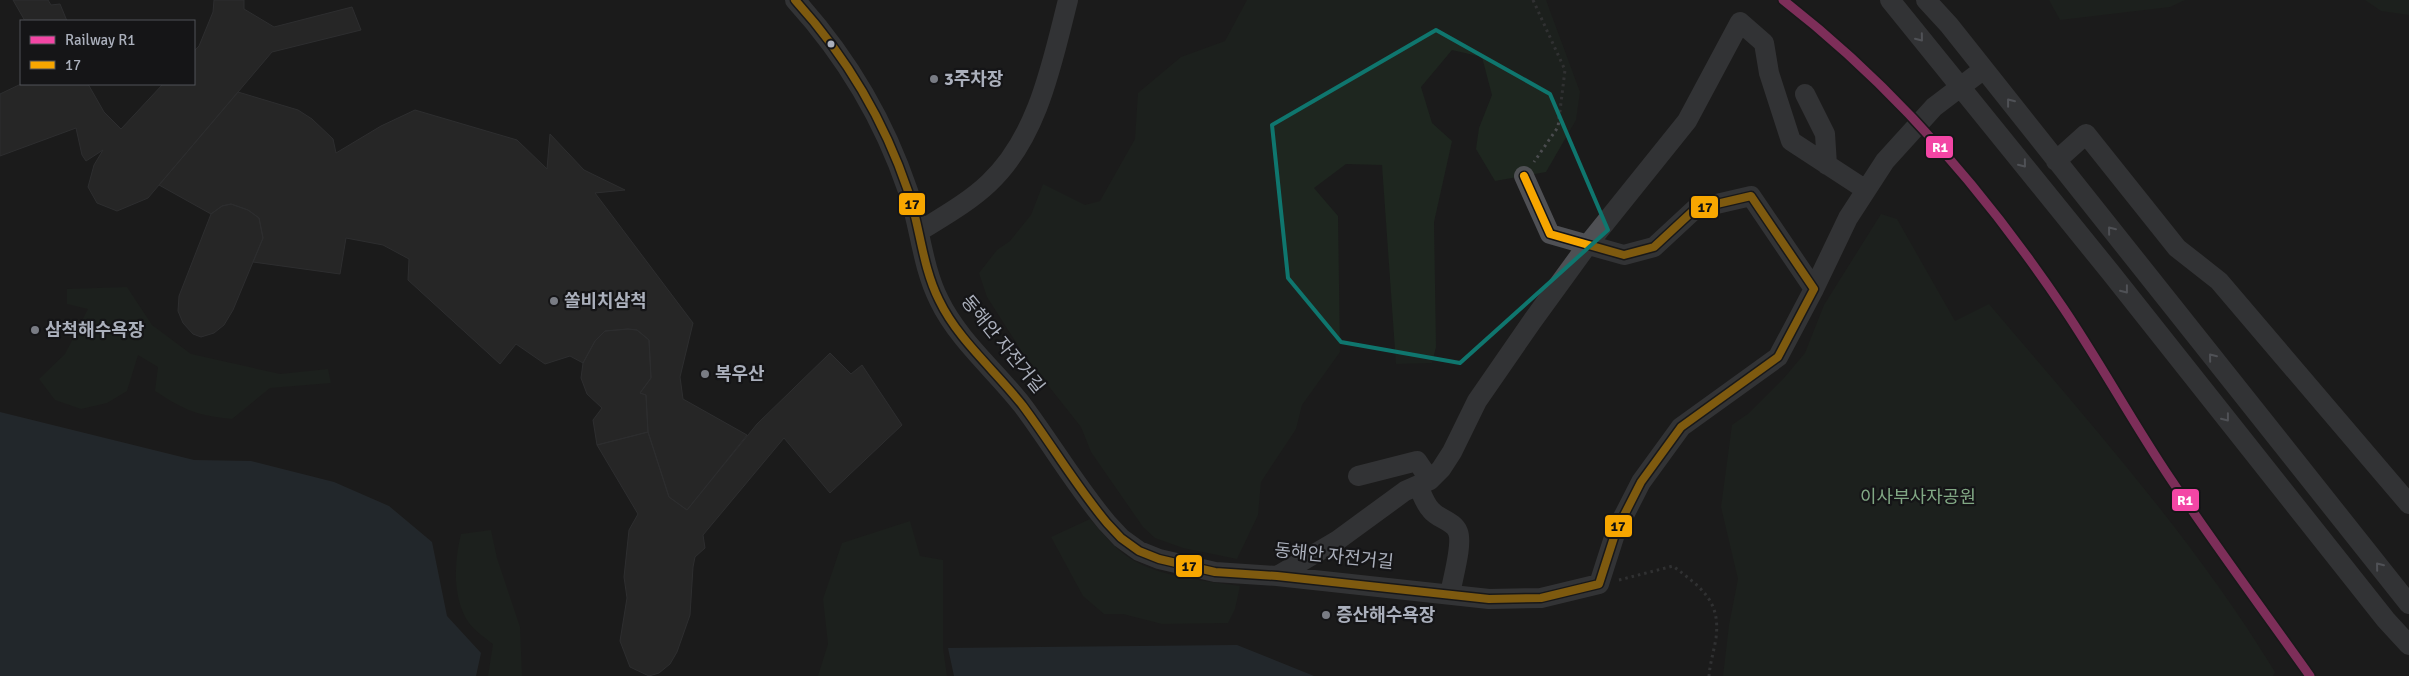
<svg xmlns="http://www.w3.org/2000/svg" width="2409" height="676" viewBox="0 0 2409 676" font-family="Signika,'Noto Sans KR',sans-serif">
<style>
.green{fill:#1e261f}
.water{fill:#2c363e}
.building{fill:#333;stroke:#434447}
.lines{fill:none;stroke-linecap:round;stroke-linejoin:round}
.path{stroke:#4b4c4f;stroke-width:3;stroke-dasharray:2.5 4;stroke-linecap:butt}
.minor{stroke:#4f5054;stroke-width:20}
.bus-1-casing{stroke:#151517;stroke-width:11}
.bus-1{stroke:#f7a600;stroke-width:8}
.rail-1-casing{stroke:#151517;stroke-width:12}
.rail-1{stroke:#f346a5;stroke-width:9}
.oneway{stroke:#8f939d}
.marked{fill:none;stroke:#0f766e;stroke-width:4;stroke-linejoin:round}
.bus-dot{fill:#abb0bc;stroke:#151517;stroke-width:2}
.poi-dot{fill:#797c84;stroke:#151517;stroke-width:2}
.labels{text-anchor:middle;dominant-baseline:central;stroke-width:4.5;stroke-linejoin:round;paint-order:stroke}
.poi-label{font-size:18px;font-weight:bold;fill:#abb0bc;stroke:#151517;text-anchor:start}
.street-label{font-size:18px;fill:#abb0bc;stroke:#151517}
.park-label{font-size:18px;fill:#81a884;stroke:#151517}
.line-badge{stroke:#151517;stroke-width:2}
.badge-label{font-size:14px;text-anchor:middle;font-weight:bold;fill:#fff}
.pale-badge-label{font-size:14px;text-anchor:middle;font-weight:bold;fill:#111}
</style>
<rect width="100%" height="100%" fill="#1b1b1b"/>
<path class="green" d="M1247,0H1546L1580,92L1576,120L1546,172L1495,181L1476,149L1479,128L1492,95L1482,57L1452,50L1421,87L1432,123L1452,141L1434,222L1436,347L1432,363L1396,364L1382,165L1346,164L1314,188L1338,216L1340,352L1302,405L1296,429L1261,482L1258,515L1237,559L1183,548L1155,538L1143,527L1091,452L1081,427L1024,355L987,297L979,273L997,250L1010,241L1031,215L1043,184L1085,205L1100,201L1135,139L1138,93L1181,57L1225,41Z
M2049,0H2185L2170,7L2060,20Z
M2365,0H2409V15L2381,11Z
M1881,214L1897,219L1955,321L1989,304C2090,423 2194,539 2275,672L2273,676H1723L1729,625L1738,579L1721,507L1732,425L1749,413L1784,378L1805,353L1824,305Z
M127,287L152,325L191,354L280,374L328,369L331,383L270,388L232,419C196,415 186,411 155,391L158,367L138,355L127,391L107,403L81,409L55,400L39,379L65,354L88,309L67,304V289Z
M1090,519C1102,532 1113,547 1128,557C1160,578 1203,580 1240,586L1235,609L1228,623L1162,624L1123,614H1104L1083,596L1051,537Z
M910,521L920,556L943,560V648L947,676H818L828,644L823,599L842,543Z
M491,530L497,558L520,627L522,676H488L493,644C485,638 475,631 469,623C452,599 454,562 461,534Z"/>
<path class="water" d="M0,412L194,460L251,461L334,482L389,506L432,542L447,616L481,653L476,676H0Z
M1237,645L1314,676H954L948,648Z"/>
<path class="building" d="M13,0H48L51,5L60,4L67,21H25Z
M214,0H244V9L274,27L352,7L361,30L272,52L148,198L117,211L97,203L88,187L94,165L103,150L86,161L82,155L76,128L0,156V94L21,84H88L104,112L121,129L163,84H194V51L199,46L213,12Z
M238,92L298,110L312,119L333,139L336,153L381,126L415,110L517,140L547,169L550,134L584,170L625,190L595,193L693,323L680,377L683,399L747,435L687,510L669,497L648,432L646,395L640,393L651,378L649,340L637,330L628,329L605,331L595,341L583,363L570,356L545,364L516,344L500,364L408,280L409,259L383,245L346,238L340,274L253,262L263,238L259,218L248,210L231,204L222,206L211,214L159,185Z
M231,204L248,210L259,218L263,238L233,310L224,325L214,333L201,337L193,334L183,323L178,311L179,296L211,214L222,206Z
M628,329L637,330L649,340L651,378L640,393L646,395L648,432L597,445L593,420L602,408L587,394L581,378L583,363L595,341L605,331Z
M830,353L851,374L862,365L902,425L830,493L784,438L703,535L705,548L695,557L693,567L690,615L677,652L670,664L659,673L649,676L630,667L620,641L627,598L624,577L629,530L638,514L597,445L648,432L669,497L687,510L757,424Z"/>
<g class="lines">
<path class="path" d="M1533,0L1565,70L1558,127L1534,162
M1619,580L1673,566C1700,587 1721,600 1716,638C1714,651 1710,663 1709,676"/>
<path class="minor" d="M795,0C845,55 884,120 908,191C920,226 922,266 939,300C958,340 996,371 1023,406C1052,445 1076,486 1107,523L1121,538L1139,551L1159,559L1215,572L1277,576L1489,599L1541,598L1599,584L1616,531L1641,482L1681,427L1778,357L1814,289L1751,196L1695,209L1654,247L1624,255L1550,234L1524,176
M1890,0L2111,273L2386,620L2409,645
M1926,0L1949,25L2409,604
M1805,94L1825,134L1827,165
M2056,161L2086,134L2177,248L2219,281L2409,504
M920,231C944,216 969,202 989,183C1038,137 1052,63 1068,0
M1814,289L1848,218L1885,161L1934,107L1984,69
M1358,476L1417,461L1430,480
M1418,486C1422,494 1425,504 1431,510C1438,519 1454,521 1458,532C1463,545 1452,580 1450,595
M1277,576L1338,540L1405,491L1430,480L1441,469L1452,452L1477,401L1533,320L1589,243L1687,121L1740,22L1764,43L1769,73L1791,141L1866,190"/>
<defs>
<path id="bus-1" d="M795,0C845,55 884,120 908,191C920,226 922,266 939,300C958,340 996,371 1023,406C1052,445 1076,486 1107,523L1121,538L1139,551L1159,559L1215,572L1277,576L1489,599L1541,598L1599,584L1616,531L1641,482L1681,427L1778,357L1814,289L1751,196L1695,209L1654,247L1624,255L1550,234L1524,176"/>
</defs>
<use href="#bus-1" class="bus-1-casing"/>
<use href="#bus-1" class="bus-1"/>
<defs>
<path id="rail-1" d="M1783,0C1894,86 1986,193 2064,309C2101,364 2133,423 2170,478C2215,545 2263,610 2310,676"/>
</defs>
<use href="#rail-1" class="rail-1-casing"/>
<use href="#rail-1" class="rail-1"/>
</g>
<defs><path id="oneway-chevron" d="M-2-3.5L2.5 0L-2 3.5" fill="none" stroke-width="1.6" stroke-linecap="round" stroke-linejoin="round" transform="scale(1.25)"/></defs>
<g class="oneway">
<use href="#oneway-chevron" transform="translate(1920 38) rotate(51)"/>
<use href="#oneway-chevron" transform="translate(2010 102) rotate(-128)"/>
<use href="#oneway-chevron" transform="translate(2023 164) rotate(51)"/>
<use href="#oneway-chevron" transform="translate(2111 230) rotate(-129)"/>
<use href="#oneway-chevron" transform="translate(2125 290) rotate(52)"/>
<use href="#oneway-chevron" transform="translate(2212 357) rotate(-129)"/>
<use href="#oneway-chevron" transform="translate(2226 418) rotate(52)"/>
<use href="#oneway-chevron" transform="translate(2379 566) rotate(-129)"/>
</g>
<path d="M0 0H2409V676H0ZM1436,30L1550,94L1608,230L1460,363L1341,342L1288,278L1272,125Z" fill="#1b1b1b" fill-opacity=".55" fill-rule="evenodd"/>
<path class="marked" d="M1436,30L1550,94L1608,230L1460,363L1341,342L1288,278L1272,125Z"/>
<circle class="bus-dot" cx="831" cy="44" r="4.5"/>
<g class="poi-dot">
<circle cx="934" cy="79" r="5"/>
<circle cx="554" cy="301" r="5"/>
<circle cx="35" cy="330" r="5"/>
<circle cx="705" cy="374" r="5"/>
<circle cx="1326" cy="615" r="5"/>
</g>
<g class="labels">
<g class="poi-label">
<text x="944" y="79">3주차장</text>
<text x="564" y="301">쏠비치삼척</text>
<text x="45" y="330">삼척해수욕장</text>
<text x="715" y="374">복우산</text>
<text x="1336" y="615">증산해수욕장</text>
</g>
<g class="street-label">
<text transform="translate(1003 344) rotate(51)">동해안 자전거길</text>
<text transform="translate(1334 556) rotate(6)">동해안 자전거길</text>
</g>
<g class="park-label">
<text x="1918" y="497">이사부사자공원</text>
</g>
</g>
<g class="line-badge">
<rect x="1925" y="135" width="29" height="24" rx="5" fill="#f346a5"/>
<rect x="898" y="192" width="28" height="24" rx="5" fill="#f7a600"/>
<rect x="1690" y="195" width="29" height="24" rx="5" fill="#f7a600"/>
<rect x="2171" y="488" width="29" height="24" rx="5" fill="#f346a5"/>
<rect x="1604" y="514" width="29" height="24" rx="5" fill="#f7a600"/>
<rect x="1175" y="554" width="28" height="24" rx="5" fill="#f7a600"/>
</g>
<g class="badge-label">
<text x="1940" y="152">R1</text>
<text x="2185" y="505">R1</text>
</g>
<g class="pale-badge-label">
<text x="912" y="209">17</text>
<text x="1705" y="212">17</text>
<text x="1618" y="531">17</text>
<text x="1189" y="571">17</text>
</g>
<rect x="20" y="20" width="175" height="65" fill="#151517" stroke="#515359"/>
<rect x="30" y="36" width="25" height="8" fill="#f346a5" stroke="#515359"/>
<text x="65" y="45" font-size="15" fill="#abb0bc">Railway R1</text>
<rect x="30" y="61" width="25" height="8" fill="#f7a600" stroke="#515359"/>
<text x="65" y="70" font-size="15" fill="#abb0bc">17</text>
</svg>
